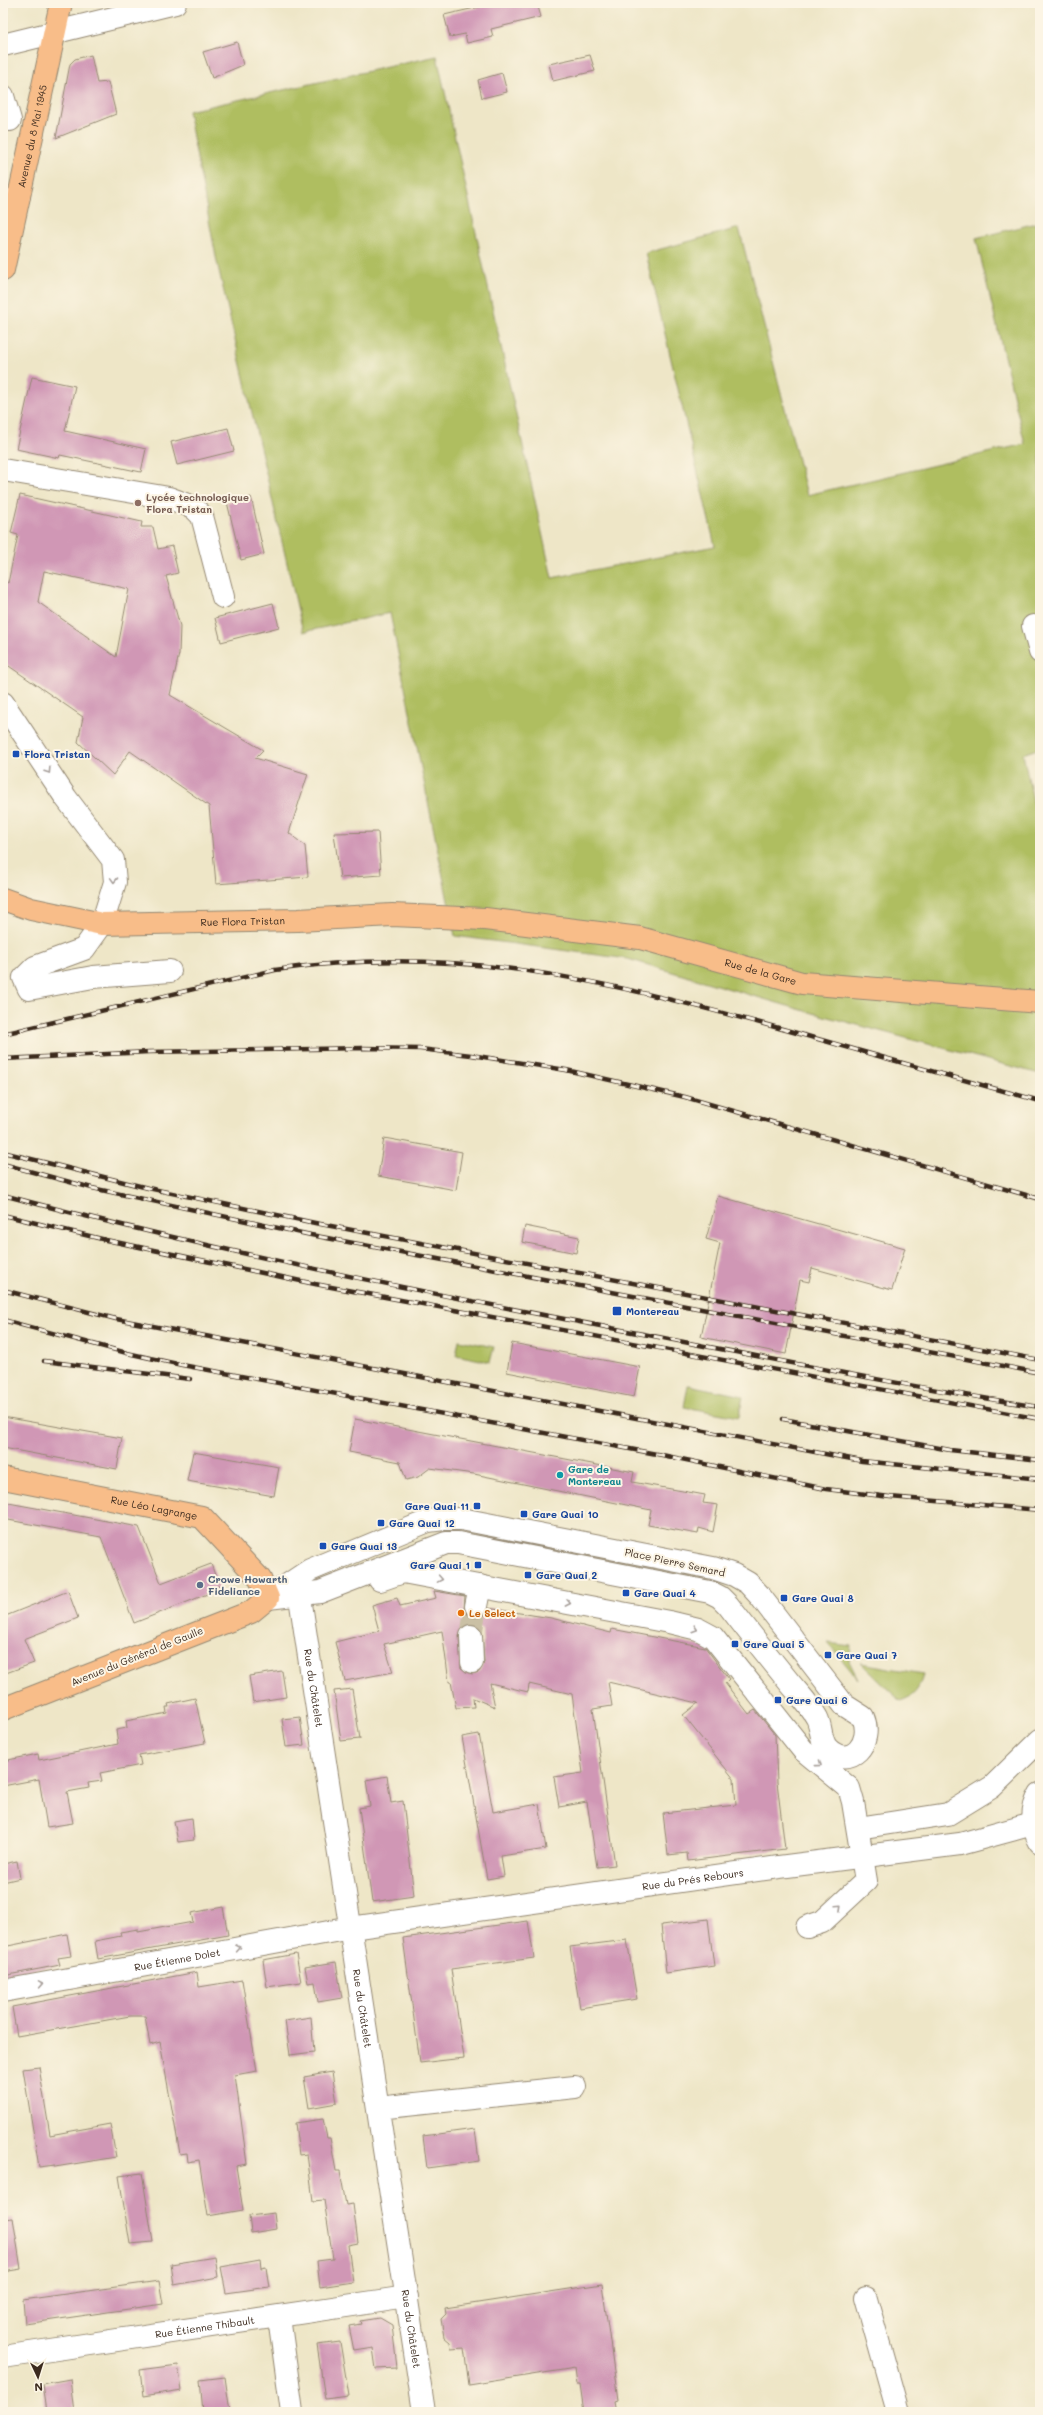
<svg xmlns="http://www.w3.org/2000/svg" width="1043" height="2415" viewBox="0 0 1043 2415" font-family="Mali,sans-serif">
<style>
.green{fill:#afbe61;stroke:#757440}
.building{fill:#d097b5;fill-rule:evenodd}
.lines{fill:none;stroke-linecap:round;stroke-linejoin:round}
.minor-tunnel{stroke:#cac0a5;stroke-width:22;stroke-dasharray:22 11;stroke-linecap:butt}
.minor-casing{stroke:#948872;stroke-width:24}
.major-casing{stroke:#948872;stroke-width:24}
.minor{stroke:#fff;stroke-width:22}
.major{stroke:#f8bd89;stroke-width:22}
.rail-casing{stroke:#3b2a1e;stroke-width:4.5}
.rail{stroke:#fcf5e5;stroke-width:3;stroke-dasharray:9;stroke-linecap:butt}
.oneway{stroke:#a79f9a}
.education-dot{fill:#8d6e63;stroke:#fcf5e5;stroke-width:1.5}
.transit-dot{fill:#1a4fb4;stroke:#fcf5e5;stroke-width:1.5}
.culture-dot{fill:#0f9aa8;stroke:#fcf5e5;stroke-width:1.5}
.service-dot{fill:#5c6f8a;stroke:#fcf5e5;stroke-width:1.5}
.food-dot{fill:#e8710a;stroke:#fcf5e5;stroke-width:1.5}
.labels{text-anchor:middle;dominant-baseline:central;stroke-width:4;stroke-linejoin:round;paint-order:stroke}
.street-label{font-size:10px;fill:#3b2a1e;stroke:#fcf5e5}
.education-label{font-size:10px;font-weight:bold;fill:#785e54;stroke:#fcf5e5;text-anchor:start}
.transit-label{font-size:10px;font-weight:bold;fill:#164399;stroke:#fcf5e5;text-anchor:start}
.culture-label{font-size:10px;font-weight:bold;fill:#0d838f;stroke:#fcf5e5;text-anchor:start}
.service-label{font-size:10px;font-weight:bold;fill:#4e5e75;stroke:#fcf5e5;text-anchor:start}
.food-label{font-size:10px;font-weight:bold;fill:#c56008;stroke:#fcf5e5;text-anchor:start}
</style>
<rect width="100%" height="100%" fill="#fcf5e5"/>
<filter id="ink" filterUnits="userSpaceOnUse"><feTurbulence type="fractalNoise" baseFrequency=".025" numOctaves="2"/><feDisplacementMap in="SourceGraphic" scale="8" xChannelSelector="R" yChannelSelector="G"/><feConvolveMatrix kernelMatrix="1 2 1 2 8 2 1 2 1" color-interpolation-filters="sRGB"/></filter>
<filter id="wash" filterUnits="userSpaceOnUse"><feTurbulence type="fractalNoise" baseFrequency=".012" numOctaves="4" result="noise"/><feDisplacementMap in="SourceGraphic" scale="16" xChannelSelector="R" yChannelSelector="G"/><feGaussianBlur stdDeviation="0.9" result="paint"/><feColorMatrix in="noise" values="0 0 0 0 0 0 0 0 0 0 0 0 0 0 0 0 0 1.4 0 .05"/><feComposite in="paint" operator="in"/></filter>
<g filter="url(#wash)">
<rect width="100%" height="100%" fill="#eee6c7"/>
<path class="green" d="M437,56L552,578L715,546L646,253L739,228L807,495L1025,444L976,238L1040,222V748L1023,754L1040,833V1074L798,1009L628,959L455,936L390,613L303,632L217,262L188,111Z
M459,1340L494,1347L490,1362L456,1355Z
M688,1385L743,1396L739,1417L684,1407Z
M828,1643L851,1646L849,1661L858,1679Z
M861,1663L923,1674C920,1689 914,1697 900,1701Z"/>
<g id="blocks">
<path class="building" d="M497,3H537L541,17L491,29L493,37L467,43L465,34L450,37L444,15Z
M237,42L243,65L212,78L203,52Z
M91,55L97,83L108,82L116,114L56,138L70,64L75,59Z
M590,55L595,71L553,81L549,64Z
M502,73L507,92L482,98L478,80Z
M32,377L75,386L65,431L146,449L141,472L60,455L59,458L16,449Z
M228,428L234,451L177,465L171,442Z
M20,495L142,522L141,527H153L158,549L172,546L178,573L166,576L180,626L179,654L170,695L263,750L255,758L308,774L289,833L305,846L308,877L216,884L209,806L130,751L113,775L78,742L83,717L3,662V580L8,583L18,535L11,533ZM44,571L129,589L116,657L38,602Z
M251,497L264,554L241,560L227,502Z
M273,603L279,627L221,642L215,618Z
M378,832L381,875L340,878L334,833Z
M384,1138L462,1152L456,1190L378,1176Z
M718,1196L905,1248L892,1290L812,1268L809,1282L800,1280L786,1354L701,1337L720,1243L706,1239Z
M525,1226L579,1237L576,1253L522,1242Z
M512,1343L640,1367L634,1397L507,1372Z
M3,1417L122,1438L117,1469L3,1448Z
M355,1419L634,1472L632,1482L705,1495L703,1503L718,1505L713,1532L699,1528L698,1534L648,1525L651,1510L474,1474L430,1468L418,1477L406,1480L400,1462L349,1452Z
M193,1452L279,1467L274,1496L187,1481Z
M3,1502L139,1527L161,1583L211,1564L220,1589L134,1623L101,1537L3,1519Z
M68,1591L78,1618L24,1639L34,1663L3,1674V1617Z
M434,1591L465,1596L464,1610L473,1618L485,1615L488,1608L551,1618L611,1633L612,1629L705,1647L729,1679L725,1683L749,1714L755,1710L775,1735L777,1782L785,1849L688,1861L687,1853L668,1855L663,1813L736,1805L734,1779L683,1715L698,1703L608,1682L612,1706L593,1709L615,1865L597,1867L587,1802L559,1807L554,1777L583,1773L572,1694L529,1684L528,1692L490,1683L495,1707L473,1698L474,1707L456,1708L451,1682H449L442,1631L384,1644L393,1672L345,1681L335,1642L379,1631L372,1605L397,1598L400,1606L436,1598ZM471,1624L482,1630L484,1662L479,1672L472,1674L461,1668L459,1636L464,1626Z
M282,1671L286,1697L253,1702L249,1676Z
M352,1689L360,1739L341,1741L334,1691Z
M195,1698L205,1743L139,1755L141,1765L100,1773L102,1781L88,1783L89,1788L67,1792L73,1823L47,1827L39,1779L3,1786V1761L38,1754L39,1760L118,1744L116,1730L127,1728L126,1721L167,1713L166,1707H169L168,1704Z
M300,1717L304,1745L286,1747L282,1719Z
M479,1734L493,1812L539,1804L546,1849L501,1856L504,1876L487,1879L462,1737Z
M387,1776L391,1803L403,1801L414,1896L372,1902L359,1808L370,1806L366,1780Z
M192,1818L194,1840L178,1842L174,1821Z
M17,1861L20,1878L3,1882V1864Z
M223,1907L228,1935L98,1959L95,1941L121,1936L120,1932L138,1929V1932L193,1922L191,1913Z
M708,1919L714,1966L666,1973L661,1925Z
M528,1921L534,1958L451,1969L464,2058L420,2063L403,1938Z
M67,1934L71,1956L58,1958L60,1965L3,1976V1947Z
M627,1940L637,1999L580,2008L570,1947Z
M296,1954L301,1982L267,1987L263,1960Z
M336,1962L342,1998L318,2002L315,1982L308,1983L305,1967Z
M197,1972L199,1987L242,1980L257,2071L235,2075L247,2164L236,2166L243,2210L208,2216L199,2160L188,2162L187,2153L180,2154L160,2042L150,2045L145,2016H130L17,2036L12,2007Z
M311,2017L314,2052L290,2055L285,2021Z
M39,2067L50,2135L110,2124L116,2157L55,2167V2165L39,2167L23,2069Z
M332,2072L337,2103L309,2108L304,2077Z
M323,2119L327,2138H330L336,2171H340L346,2205L353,2204L358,2243L348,2245L353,2282L320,2287L317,2261L333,2259L324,2200L313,2201L307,2154L299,2155L295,2123Z
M475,2129L479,2161L427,2168L423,2136Z
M142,2173L153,2242L130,2244L119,2176Z
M274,2213L276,2229L251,2233L249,2216Z
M13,2218L21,2269L3,2272V2219Z
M215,2257L218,2277L174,2285L171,2264Z
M260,2260L261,2268L266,2267L269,2287L226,2293L221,2267Z
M159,2281L163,2304L25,2324L23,2300Z
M602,2284L618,2400L615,2401L617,2412H584L580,2384H577L575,2368L469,2385L464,2348L451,2349L450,2342L444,2337L441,2319L446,2314L445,2308Z
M380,2318L392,2325L397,2368L376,2369L373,2348L354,2351L349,2326L361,2324L360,2321Z
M340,2342L349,2396L325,2399L317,2345Z
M178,2365L182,2390L143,2396L140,2370Z
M225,2377L230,2412H203L200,2380Z
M70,2379L74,2412H46L42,2384Z"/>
</g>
</g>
<g filter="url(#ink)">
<use href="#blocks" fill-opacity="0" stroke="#948872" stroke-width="1"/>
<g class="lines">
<path class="minor-tunnel" d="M471,1636L476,1606"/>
<defs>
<g id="minor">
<path d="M3,45L175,3"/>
<path d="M3,96L10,120"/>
<path d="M3,206L19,196"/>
<path d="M3,470L169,498L193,507L202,516L223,597"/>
<path d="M1033,626L1040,652"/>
<path d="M3,703L66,798L113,860L115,882L102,924L84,949L35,967L24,978L29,989L93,977L170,971"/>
<path d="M444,1519H461L713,1568L734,1575L748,1583L760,1596L844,1705L863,1717C874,1743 850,1770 828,1749C820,1741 822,1728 817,1718C810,1705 798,1693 789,1682C768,1656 748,1631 728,1605L720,1597L710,1592L458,1543H446L320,1592L268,1598L310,1570L428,1521Z"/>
<path d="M380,1580L403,1572L669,1622L698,1629L713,1637L803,1750L849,1788L853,1802L866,1881L822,1922L807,1927"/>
<path id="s1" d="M301,1604L424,2412"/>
<path d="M476,1606L480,1586"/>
<path d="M471,1636L472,1662"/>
<path d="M1040,1794C1031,1809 1031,1827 1040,1842"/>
<path d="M858,1828L948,1814L992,1787L1040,1740"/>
<path id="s2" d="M3,1991L351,1928L779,1867L960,1844L1033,1824"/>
<path d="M378,2108L575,2087"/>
<path d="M866,2298L898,2412"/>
<path d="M279,2317L292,2412"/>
<path id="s3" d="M3,2357L407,2297"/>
</g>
<g id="major">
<path id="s4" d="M3,270L61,3"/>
<path id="s5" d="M3,899L31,909L102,924L298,920L392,915L485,919L640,938L802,983L1040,1002"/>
<path id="s6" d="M3,1478L202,1517L260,1579L268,1598L251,1612L3,1709"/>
</g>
</defs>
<use href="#minor" class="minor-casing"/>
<use href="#major" class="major-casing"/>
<use href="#minor" class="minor"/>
<use href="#major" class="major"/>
<defs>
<path id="rail" d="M3,1034L275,970C458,943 611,982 786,1030C871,1054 955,1078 1040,1101
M3,1059L149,1052L363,1048L420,1049L471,1055L566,1070L685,1097L1040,1199
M3,1152L148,1188L315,1223L1040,1360
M3,1164L92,1188L311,1235L1040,1373
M3,1195C211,1250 421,1292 632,1332C768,1358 903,1386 1040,1407
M3,1215L106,1240L315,1284L1040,1419
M3,1290L116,1319L862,1461L1040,1479
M3,1320L127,1353L182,1365L662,1455L826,1489L890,1497L1040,1510
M44,1361L190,1379
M783,1419L950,1450L1040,1460"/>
</defs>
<use href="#rail" class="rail-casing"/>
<use href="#rail" class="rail"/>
</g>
<defs><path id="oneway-chevron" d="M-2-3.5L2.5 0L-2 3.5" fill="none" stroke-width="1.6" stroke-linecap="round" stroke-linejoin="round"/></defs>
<g class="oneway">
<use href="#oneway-chevron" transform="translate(48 771) rotate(57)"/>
<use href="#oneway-chevron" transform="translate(114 880) rotate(92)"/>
<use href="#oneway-chevron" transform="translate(440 1579) rotate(10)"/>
<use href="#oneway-chevron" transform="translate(568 1603) rotate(11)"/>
<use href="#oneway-chevron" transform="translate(695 1629) rotate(18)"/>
<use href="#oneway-chevron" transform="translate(819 1764) rotate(36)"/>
<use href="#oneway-chevron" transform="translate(839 1907) rotate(-43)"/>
<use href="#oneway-chevron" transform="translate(238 1948) rotate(-10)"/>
<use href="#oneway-chevron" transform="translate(41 1984) rotate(-10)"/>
</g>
</g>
<circle class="education-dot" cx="138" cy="503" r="4"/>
<g class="transit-dot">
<rect x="12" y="750" width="8" height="8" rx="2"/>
<rect x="612" y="1306" width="10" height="10" rx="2"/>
<rect x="473" y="1502" width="8" height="8" rx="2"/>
<rect x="520" y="1510" width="8" height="8" rx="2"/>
<rect x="377" y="1519" width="8" height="8" rx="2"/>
<rect x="319" y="1542" width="8" height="8" rx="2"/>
<rect x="474" y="1561" width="8" height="8" rx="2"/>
<rect x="524" y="1571" width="8" height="8" rx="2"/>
<rect x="622" y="1589" width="8" height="8" rx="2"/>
<rect x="780" y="1594" width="8" height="8" rx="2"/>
<rect x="731" y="1640" width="8" height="8" rx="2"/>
<rect x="824" y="1651" width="8" height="8" rx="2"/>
<rect x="774" y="1696" width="8" height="8" rx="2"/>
</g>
<circle class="culture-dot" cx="560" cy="1475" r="4"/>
<circle class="service-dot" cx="200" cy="1585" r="4"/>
<circle class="food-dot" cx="461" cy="1613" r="4"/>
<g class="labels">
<g class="street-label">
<text stroke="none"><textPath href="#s4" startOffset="137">Avenue du 8 Mai 1945</textPath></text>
<text stroke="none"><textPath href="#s5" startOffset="243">Rue Flora Tristan</textPath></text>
<text stroke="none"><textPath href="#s5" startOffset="767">Rue de la Gare</textPath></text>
<text stroke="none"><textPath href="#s6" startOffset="154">Rue Léo Lagrange</textPath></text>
<text transform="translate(675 1562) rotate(12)">Place Pierre Semard</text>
<text transform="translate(137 1656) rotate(-22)">Avenue du Général de Gaulle</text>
<text stroke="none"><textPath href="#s1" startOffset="85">Rue du Châtelet</textPath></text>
<text stroke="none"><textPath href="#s2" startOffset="699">Rue du Prés Rebours</textPath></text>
<text stroke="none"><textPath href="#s2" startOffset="177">Rue Étienne Dolet</textPath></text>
<text stroke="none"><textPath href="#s1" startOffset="409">Rue du Châtelet</textPath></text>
<text stroke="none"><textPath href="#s3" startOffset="204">Rue Étienne Thibault</textPath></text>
<text stroke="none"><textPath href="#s1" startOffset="733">Rue du Châtelet</textPath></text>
</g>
<g class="education-label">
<text x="146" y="497">Lycée technologique<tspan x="146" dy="12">Flora Tristan</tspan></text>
</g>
<g class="transit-label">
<text x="24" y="754">Flora Tristan</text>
<text x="626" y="1311">Montereau</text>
<text x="469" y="1506" text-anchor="end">Gare Quai 11</text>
<text x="532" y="1514">Gare Quai 10</text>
<text x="389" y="1523">Gare Quai 12</text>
<text x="331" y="1546">Gare Quai 13</text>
<text x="470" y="1565" text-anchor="end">Gare Quai 1</text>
<text x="536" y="1575">Gare Quai 2</text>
<text x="634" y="1593">Gare Quai 4</text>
<text x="792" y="1598">Gare Quai 8</text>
<text x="743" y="1644">Gare Quai 5</text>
<text x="836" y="1655">Gare Quai 7</text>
<text x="786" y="1700">Gare Quai 6</text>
</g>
<g class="culture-label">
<text x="568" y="1469">Gare de<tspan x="568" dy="12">Montereau</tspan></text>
</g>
<g class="service-label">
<text x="208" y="1579">Crowe Howarth<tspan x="208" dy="12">Fideliance</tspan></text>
</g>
<g class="food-label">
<text x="469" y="1613">Le Select</text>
</g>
</g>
<rect width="1043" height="2415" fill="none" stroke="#fcf5e5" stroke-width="16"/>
<g transform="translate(38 2377) rotate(176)" stroke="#fcf5e5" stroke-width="3" paint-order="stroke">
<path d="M0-3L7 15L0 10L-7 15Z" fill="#3b2a1e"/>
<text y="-6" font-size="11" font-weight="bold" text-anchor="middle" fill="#3b2a1e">N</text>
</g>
</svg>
